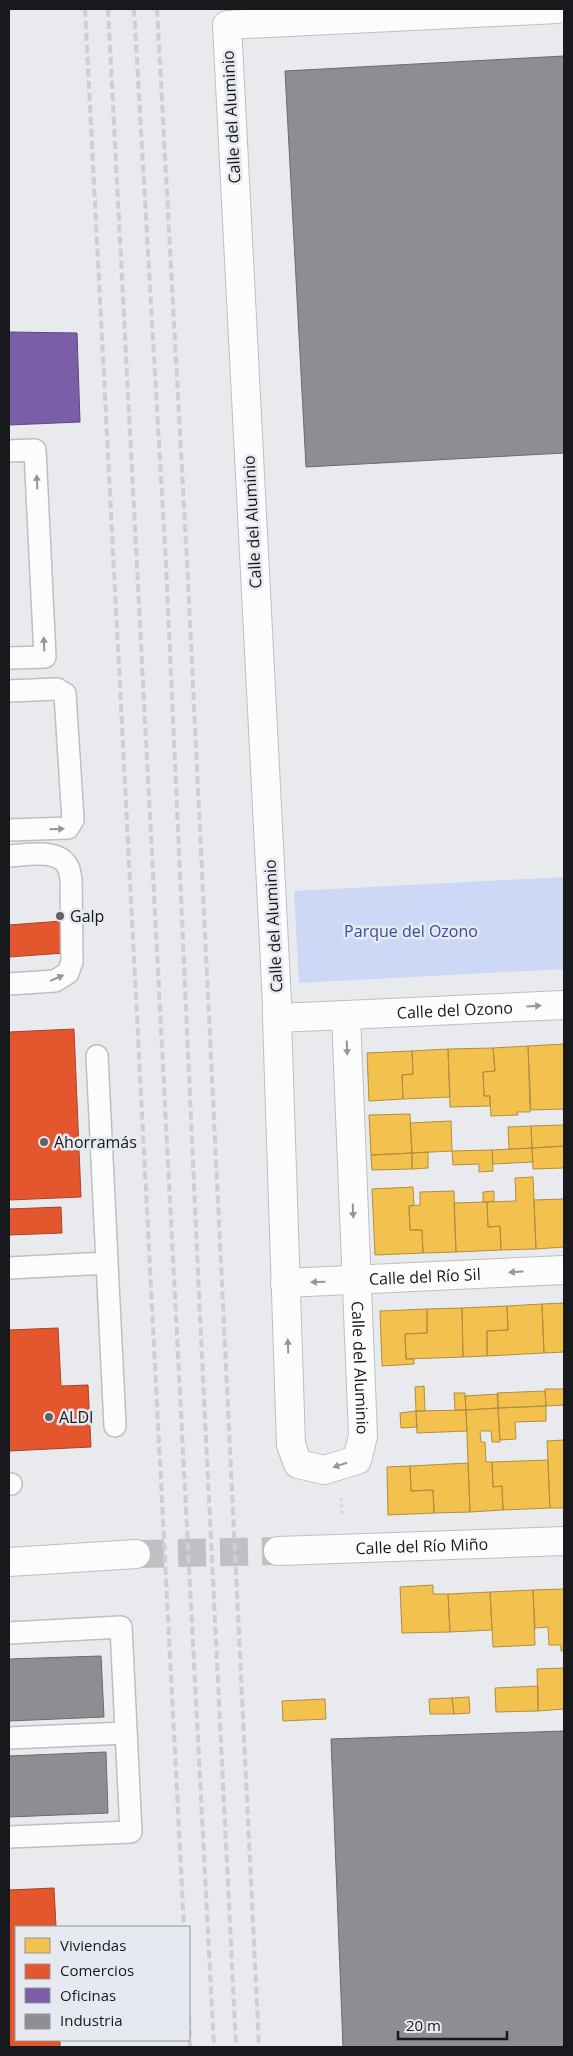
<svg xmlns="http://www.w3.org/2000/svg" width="573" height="2056" viewBox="0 0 573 2056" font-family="'Open Sans',sans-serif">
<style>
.green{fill:#cdd8f7}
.homes{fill:#f2c14e;stroke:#b18f3f}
.shops{fill:#e4572e;stroke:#a74429}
.offices{fill:#7b5ea7;stroke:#5d497d}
.industry{fill:#8d8d92;stroke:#6a6a6f}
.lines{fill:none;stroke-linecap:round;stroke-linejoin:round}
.street-tunnel{stroke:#bec0c4;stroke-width:28;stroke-dasharray:28 14;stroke-linecap:butt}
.lane-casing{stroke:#bdbfc1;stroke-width:24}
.street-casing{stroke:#bdbfc1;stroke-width:30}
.path{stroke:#d5d6d8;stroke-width:3;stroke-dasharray:2.5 4;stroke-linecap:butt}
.lane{stroke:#fcfcfc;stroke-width:21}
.street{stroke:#fcfcfc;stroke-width:28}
.rail{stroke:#cecfd0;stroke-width:4;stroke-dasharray:8 4;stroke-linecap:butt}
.oneway{fill:#959697}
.poi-dot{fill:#616266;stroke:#e6e9f0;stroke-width:2}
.labels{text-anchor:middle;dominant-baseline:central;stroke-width:5;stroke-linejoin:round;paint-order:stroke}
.street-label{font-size:16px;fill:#18191c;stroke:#e6e9f0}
.poi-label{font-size:16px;fill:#18191c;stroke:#e6e9f0;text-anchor:start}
.park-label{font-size:16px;fill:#394ea1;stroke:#e6e9f0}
</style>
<rect width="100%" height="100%" fill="#e8eaee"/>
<path class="green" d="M564,877V969L299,983L294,891Z"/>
<path class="homes" d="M564,1044V1109L531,1110L528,1046Z
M528,1046L530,1112H517L518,1115L491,1116L490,1096H484L483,1072L495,1071L493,1048Z
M493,1048L495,1071L483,1072L484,1096H490V1106L450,1107L448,1049Z
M448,1049L450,1097L403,1099L402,1075L413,1074L412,1051Z
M412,1051L413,1074L402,1075L403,1099L369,1101L367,1053Z
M410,1114L412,1153L371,1155L369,1115Z
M451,1121L452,1151L412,1153L410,1123Z
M564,1125V1146L532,1148L531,1126Z
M531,1126L532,1148L509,1149L508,1127Z
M564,1146V1168L533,1169L532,1148Z
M532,1148L533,1162L493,1164L492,1150Z
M492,1150L493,1171L479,1172V1164L453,1165L452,1151Z
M428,1152V1168L412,1169V1153Z
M412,1153V1169L372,1170L371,1155Z
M533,1177L536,1249L501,1250L500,1226L488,1227L487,1202L516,1201L515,1178Z
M413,1187L414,1205L409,1206L410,1230H422L423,1253L375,1255L372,1189Z
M454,1191L456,1252L423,1253L422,1230H410L409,1206L420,1205V1192Z
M494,1191V1201L483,1202V1192Z
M564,1199V1247L536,1249L534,1200Z
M487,1202L488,1227L500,1226L501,1250L456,1252L454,1203Z
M564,1303V1352L544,1353L542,1304Z
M542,1304L544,1353L487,1356V1331L508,1330L507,1306Z
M507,1306L508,1330L487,1331V1356L463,1357L462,1308Z
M462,1308L463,1357L406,1359L405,1334L427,1333V1309Z
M427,1309V1333L405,1334L406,1359H414V1364L382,1366L380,1311Z
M424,1386L425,1411H416L415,1387Z
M545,1389H564V1405L546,1406Z
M545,1391L546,1406L498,1408L497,1393Z
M454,1393H465L466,1410H455Z
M498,1394V1408L466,1410L465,1396Z
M546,1406V1421L515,1422L516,1439L500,1440L498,1408Z
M498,1408L500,1442H492L491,1431H480L481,1442H485L486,1462H492L493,1487L502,1486L503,1510L470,1512L466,1410Z
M466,1410L467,1431L417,1433L416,1411Z
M416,1411L417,1427L401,1428L400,1413Z
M564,1440V1508H550L547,1441Z
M548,1460L550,1508L503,1510L502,1486L493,1487L492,1462Z
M468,1463L470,1512L434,1513L433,1490L411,1491L410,1466Z
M410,1466L411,1491L433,1490L434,1513L388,1515L387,1467Z
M433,1585V1594H448L450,1632L402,1633L400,1587Z
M564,1589V1651H561V1645H549L548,1627L535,1628L533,1590Z
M533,1590L535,1645L493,1647L490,1592Z
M490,1592L492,1630L450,1632L448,1594Z
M564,1668V1709L538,1711L537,1669Z
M538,1686V1711L496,1712L495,1688Z
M469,1697L470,1713L454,1714L452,1698Z
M452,1698L454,1714H430L429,1699Z
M325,1699L326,1719L283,1721L282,1701Z"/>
<path class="shops" d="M62,921L64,953L9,957V925Z
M74,1029L81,1197L9,1200V1032Z
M61,1207L62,1233L9,1235V1209Z
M58,1328L61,1386L88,1385L91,1447L9,1451V1330Z
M54,1888L56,1927H16V2040H60V2047H9V1890Z"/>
<path class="offices" d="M9,332L77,333L80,422L9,425Z"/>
<path class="industry" d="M564,56V453L306,467L285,71Z
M101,1656L104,1717L9,1721V1659Z
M564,1731V2047H343L331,1739Z
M106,1752L108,1813L9,1817V1756Z"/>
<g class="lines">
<path class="street-tunnel" d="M136,1554L278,1551"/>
<defs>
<path id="lane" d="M9,451L35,450L45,657L9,658
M9,691L57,689L65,694L73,820L68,828L9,830
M9,856C26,855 59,848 68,867C70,870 70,876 71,879L72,962L68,973L55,981L9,984
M97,1056L115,1426
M9,1268L107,1263
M9,1484H11
M9,1633L121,1627L131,1832L9,1837
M9,1738L126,1733"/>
<g id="street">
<path id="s1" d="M346,1015L564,1005"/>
<path id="s2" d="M277,1018L346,1015L363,1436L357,1460L324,1470L298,1464L291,1445L277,1018V1003L227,25L557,9"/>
<path id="s3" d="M285,1283L564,1270"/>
<path id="s4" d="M278,1551L564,1541"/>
<path d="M9,1562L136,1554"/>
</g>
</defs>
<use href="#lane" class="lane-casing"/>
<use href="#street" class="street-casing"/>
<path class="path" d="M341,1498L342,1517"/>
<use href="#lane" class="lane"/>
<use href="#street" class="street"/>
<path class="rail" d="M85,9L184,1927
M108,9L214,2047
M134,9L166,564L199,1296L236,2047
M157,9L187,562L259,2047
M189,2017L190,2047"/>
</g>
<defs><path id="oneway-solid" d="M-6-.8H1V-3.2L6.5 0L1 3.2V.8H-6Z" transform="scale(1.25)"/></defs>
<g class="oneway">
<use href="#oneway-solid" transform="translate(37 482) rotate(-93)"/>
<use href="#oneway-solid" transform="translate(44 644) rotate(-93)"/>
<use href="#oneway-solid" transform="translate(57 829) rotate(-2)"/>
<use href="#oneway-solid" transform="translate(57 978) rotate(-23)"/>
<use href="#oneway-solid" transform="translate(534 1006) rotate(-3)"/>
<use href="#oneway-solid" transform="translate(347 1048) rotate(88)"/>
<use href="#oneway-solid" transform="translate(353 1211) rotate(88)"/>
<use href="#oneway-solid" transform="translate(516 1272) rotate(177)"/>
<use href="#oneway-solid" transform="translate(318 1282) rotate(178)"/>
<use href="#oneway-solid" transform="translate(288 1346) rotate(-92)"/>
<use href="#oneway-solid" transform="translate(340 1465) rotate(162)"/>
</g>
<g class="poi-dot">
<circle cx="60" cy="916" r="5"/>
<circle cx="44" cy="1142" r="5"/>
<circle cx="49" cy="1417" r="5"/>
</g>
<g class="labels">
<g class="street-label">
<text transform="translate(231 117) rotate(-93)">Calle del Aluminio</text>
<text transform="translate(252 522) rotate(-93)">Calle del Aluminio</text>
<text transform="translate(273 926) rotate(-93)">Calle del Aluminio</text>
<text stroke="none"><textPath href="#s1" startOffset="109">Calle del Ozono</textPath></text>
<text stroke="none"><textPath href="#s3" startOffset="140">Calle del Río Sil</textPath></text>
<text stroke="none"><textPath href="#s2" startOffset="422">Calle del Aluminio</textPath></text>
<text stroke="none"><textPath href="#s4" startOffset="144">Calle del Río Miño</textPath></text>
</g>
<g class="poi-label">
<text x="70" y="916">Galp</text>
<text x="54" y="1142">Ahorramás</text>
<text x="59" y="1417">ALDI</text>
</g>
<g class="park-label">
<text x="411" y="931">Parque del Ozono</text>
</g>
</g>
<rect width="573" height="2056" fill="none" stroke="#18191c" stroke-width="20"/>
<rect x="15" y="1926" width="175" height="115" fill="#e6e9f0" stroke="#94969b"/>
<rect x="25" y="1938" width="25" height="15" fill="#f2c14e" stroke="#94969b"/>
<text x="60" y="1951" font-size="15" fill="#18191c">Viviendas</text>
<rect x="25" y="1964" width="25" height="15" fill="#e4572e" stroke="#94969b"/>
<text x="60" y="1976" font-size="15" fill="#18191c">Comercios</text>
<rect x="25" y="1988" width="25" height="15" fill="#7b5ea7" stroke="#94969b"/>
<text x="60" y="2001" font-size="15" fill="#18191c">Oficinas</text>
<rect x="25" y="2014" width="25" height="15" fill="#8d8d92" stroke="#94969b"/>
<text x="60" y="2026" font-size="15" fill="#18191c">Industria</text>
<path d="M398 2031v8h109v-8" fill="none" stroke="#18191c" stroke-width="2.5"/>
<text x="406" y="2031" font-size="15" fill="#18191c" stroke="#e6e9f0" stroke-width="4" paint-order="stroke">20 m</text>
</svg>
